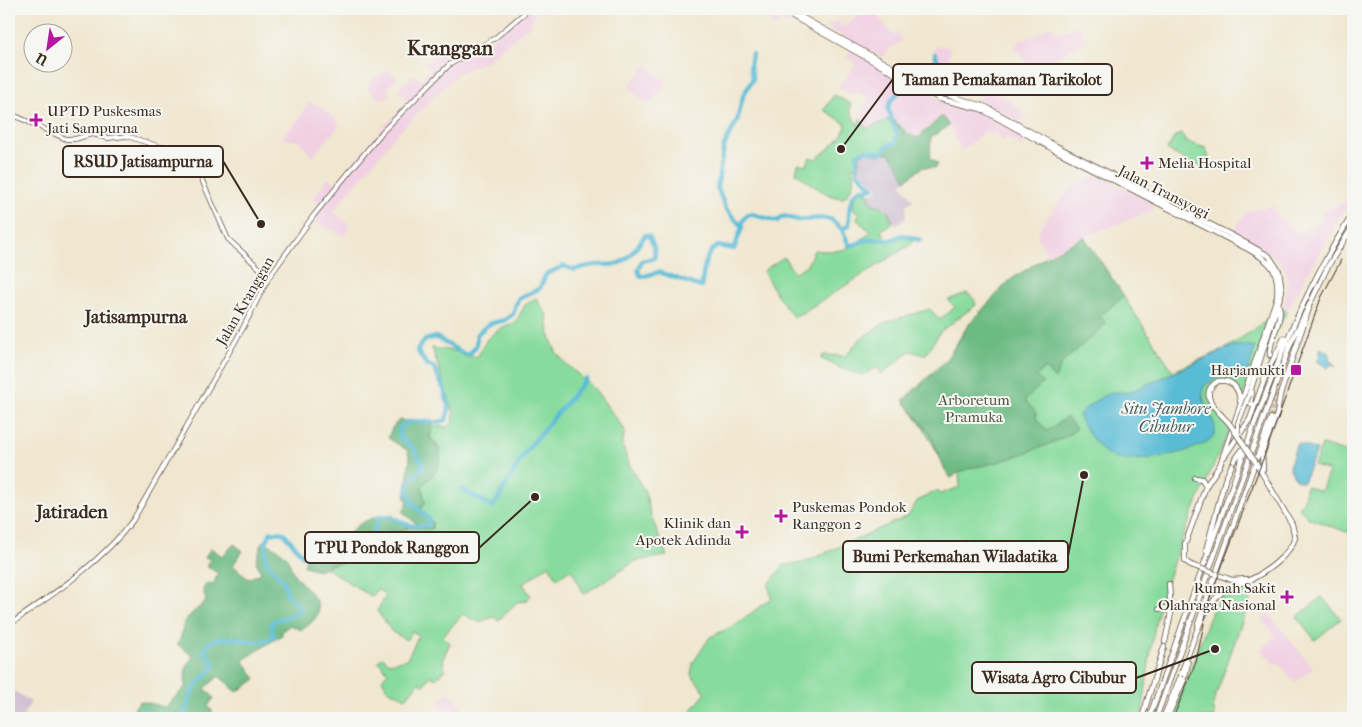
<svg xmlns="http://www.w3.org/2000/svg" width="1362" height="727" viewBox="0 0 1362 727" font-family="'IM FELL French Canon',serif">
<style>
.built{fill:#f1d0e3}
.industrial{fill:#cebed1}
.green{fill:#87db9d;stroke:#61825e}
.forest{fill:#6dbb84;stroke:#547251}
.water{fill:#58bcd6;stroke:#4a737a}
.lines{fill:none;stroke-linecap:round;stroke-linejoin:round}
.river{stroke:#58bcd6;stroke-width:4.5}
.highway-tunnel{stroke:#ccc1ac;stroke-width:4.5;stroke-dasharray:4.5 2;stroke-linecap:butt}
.major-casing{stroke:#564639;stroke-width:5.5}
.highway-casing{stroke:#564639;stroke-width:6}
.major{stroke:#fff;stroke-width:4}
.highway{stroke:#fff;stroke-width:4.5}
.tram{stroke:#3b2a1e;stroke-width:1}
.highway-bridge-casing{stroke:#564639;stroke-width:6;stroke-linecap:butt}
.highway-bridge{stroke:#fff;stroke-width:4.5}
.poi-dot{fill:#b5179e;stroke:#f6f6f2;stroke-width:2}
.labels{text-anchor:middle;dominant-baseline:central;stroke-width:4;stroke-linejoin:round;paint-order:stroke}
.poi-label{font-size:15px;fill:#3b2a1e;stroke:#f6f6f2;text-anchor:start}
.street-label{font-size:15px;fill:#3b2a1e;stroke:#f6f6f2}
.park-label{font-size:15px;fill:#4e563e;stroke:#f6f6f2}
.water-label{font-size:16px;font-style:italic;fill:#455d5e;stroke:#f6f6f2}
.quarter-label{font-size:18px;font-weight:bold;fill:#3b2a1e;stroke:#f6f6f2}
.district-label{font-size:20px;font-weight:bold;fill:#3b2a1e;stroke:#f6f6f2}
.leader{fill:none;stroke:#3b2a1e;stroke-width:2}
.callout-dot{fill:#3b2a1e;stroke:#f6f6f2;stroke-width:2}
.callout{fill:#f6f6f2;stroke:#3b2a1e;stroke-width:2}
.callout-label{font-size:16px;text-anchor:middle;font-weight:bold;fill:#3b2a1e}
</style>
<rect width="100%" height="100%" fill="#f6f6f2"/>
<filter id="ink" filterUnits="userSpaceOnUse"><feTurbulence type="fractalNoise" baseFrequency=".02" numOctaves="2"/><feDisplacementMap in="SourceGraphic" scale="10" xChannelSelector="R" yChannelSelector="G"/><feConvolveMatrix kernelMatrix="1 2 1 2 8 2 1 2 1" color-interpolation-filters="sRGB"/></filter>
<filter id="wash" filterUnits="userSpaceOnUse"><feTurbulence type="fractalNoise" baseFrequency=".0096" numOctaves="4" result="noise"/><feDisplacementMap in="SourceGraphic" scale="20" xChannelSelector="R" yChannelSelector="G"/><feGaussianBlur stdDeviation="1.12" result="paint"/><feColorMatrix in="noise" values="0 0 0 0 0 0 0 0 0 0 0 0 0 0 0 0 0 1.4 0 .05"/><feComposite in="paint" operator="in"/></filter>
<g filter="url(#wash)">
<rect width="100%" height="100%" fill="#f0e7d0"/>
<path class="built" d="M524,9H532L536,12L539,9H551L545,13L538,10L533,17L532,24L485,62L458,73L397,134L333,212L349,224L345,236L311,221L323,205L313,198L328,178L336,183L386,124L409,102L398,90L414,75L421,80L431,70L425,64L439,49L451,61L457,55L492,39Z
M751,9H775L792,18L789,24L780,20L776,27Z
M866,9H872L890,32L894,36L898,33L902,41L889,49L882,57L826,27L837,21L844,27Z
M1049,26L1058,33L1079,26L1086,42L1068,51L1034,74L1015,47L1021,40L1034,37Z
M935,46H949L950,52L948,60L956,67L966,68L957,94L936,87L914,75L932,60Z
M851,50L944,102L982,111L1028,138L1022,147L1007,137L1003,141L995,132L989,135L985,131L962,151L947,121L928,126L918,138L909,135L892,118L866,129L860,118L869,98L854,91L851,95L838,87L856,64L847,57Z
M646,65L667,83L649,105L628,88Z
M387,69L397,78L387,88L390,95L380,99L367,87L375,75L379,78Z
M989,91L1010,101L1026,116L1019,123L996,108L976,100Z
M308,102L320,106L340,124L312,158L301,141L281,139L301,116Z
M1097,175L1152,203L1153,211L1067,243V246L1047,254L1037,235L1042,224L1072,187Z
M1350,201L1309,271L1287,311L1284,303L1288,280L1285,269L1272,254L1233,233L1246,212L1272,206L1279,218L1285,221L1298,234L1323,220V210Z
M1269,614L1313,668L1295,683L1279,663L1275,665L1261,649L1276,637L1262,619Z
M448,692L463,706L452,718L437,704Z"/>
<path class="industrial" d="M868,151L878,155L888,153L897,163L906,180L901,184L913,200L906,205V217L898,224L893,222L886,208L872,205L868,197L867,194L876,192L878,189L859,170L860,155Z
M14,691L31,702L23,715L26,718H9V698Z"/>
<path class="green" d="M834,95L851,104L850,111L858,126L860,118L867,129L889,119L897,134L894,143L887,146L885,153L878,155L868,151L860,155L859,170L852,166C855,180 854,188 844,198C827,198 809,182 796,173L798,164L807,165L810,157L816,159C828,149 840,141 846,127L845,123L824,110Z
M1181,134L1186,142L1206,148L1211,166L1206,168L1191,163L1167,150L1175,136Z
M860,190L867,191L872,204C886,206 887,210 893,222L881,230L887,240L905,236L914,240L910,245L794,318L775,292L763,271L784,257L794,273L807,265L814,250C844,253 848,250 871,232L857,220L859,213L853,209L854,197Z
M1084,237L1173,371L1225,349L1284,309L1287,311L1250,378L1241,399L1232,383L1215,382L1207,395L1214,410L1230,429C1204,487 1175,547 1159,609C1149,645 1148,682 1141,718H685L706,693L691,675L693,663L710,637L733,626L772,598L768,585L784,565L803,563L908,516L917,501L937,491L940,494L960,487L959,472L951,478L925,430L903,400L945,361L969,324L1010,280Z
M967,293L974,299L976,305L941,331L925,355L910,351L882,374L877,367L863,375L840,368L820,358L824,355L846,356L860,339L886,322L930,309L940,320L955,307L948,300Z
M536,298L547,315L549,334L556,352L566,364L593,387L625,430L622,445L629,464L645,492L652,519L667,556L636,561L584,594L573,572L568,570L557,579L549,565L523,584L531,596L526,601L517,602L498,621L495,617L478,622L463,614L443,636L450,643L443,658L445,670L436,679L430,676L423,686L419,682L406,698L387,689L382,679L388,672L378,661L383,657L389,663L407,659L419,635L412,631L407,640L392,632L377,611L386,595L377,589L372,597L326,568C333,562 340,564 348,561C366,554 377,544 389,529L398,532L408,528L432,529V521L421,509L425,503L422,486L436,471L440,449L430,437L432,425L447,427L453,423L454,414L432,348L455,351L466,357L478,356L487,339L501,328L516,322L525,305Z
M1322,445L1345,452L1353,465V484L1350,494L1353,501L1352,534L1308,518L1298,507L1304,500L1306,486L1321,491L1329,471L1314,466Z
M1244,584L1253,591L1213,703L1215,718H1173L1211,613L1222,596Z
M1322,597L1341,619L1315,640L1297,617Z"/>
<path class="forest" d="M942,116L949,126L931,137L930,158L938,164L935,168L923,167L906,180L897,163L889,153H885L887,146L894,142L897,134L889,119L892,118L909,135L918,138Z
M1084,237L1124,296L1100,316L1106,324L1062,363L1055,379L1045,368L1036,376L1043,383L1025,400L1036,413V418L1047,431L1067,417L1076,429C1063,442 1016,456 998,462C982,467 964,466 951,478L945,470L930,434L904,401L947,362L969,324L1010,280L1047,256Z
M399,420L432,425L430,437C449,459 439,468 422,486L425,503L421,509L432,521V529H422L403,512L408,502L405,498L410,458L407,450L388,438L392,428Z
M392,515L408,528L398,532L389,530L373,548L347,562L331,564L319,570L304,566L307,555C312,555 321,555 326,552C353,535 354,517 392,515Z
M263,541C270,545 281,550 286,556C290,562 291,571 296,577C313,597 334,610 301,630L290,625L282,631V635L243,660L256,679L237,692L219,676L205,688L214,698L208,706L213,712L206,718L194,716L126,718L140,701L165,707L185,687L186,668L193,656L177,644C183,637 181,629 185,621C190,613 200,608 206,601L203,589L207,583L213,585L218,573L207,567L210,559L205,557L211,548L222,556L234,544L243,551L233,565L248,579L261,573L256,561Z"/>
<path class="water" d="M1247,345L1255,347L1248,372L1221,375L1204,386C1197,405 1222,422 1213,436C1202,453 1131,465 1114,458C1101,453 1085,430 1079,417C1080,410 1107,392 1114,392C1121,391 1124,394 1130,392L1233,346Z
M1320,348L1329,352V359L1336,367L1332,364L1328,368L1317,361L1320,356Z
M1297,443L1317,450L1303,482L1296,480L1289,467Z"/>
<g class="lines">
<path class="river" d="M915,75L943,80V74L935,54
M741,224L747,215L751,214L777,221L783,216L798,220L824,218L832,220L842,229L849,245H853L870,239L891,240L902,235L920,240
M842,229L849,225C849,215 848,197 858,191C862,188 868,190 873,188L857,172V154L867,150L882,153L888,145L895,143L897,134L888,109L890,102L907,82
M462,489L493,507L526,451L586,379
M134,718L140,710L166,718
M170,718C194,714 184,704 194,689C199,681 207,675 213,667L214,663L204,652C216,621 256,653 273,637L271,623C281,616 293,619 301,609L287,594L284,582L266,562V543L271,532L284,533L303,556L330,555L350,540C376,545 371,535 380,516C401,516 404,530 428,525L430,521C421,509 400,500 411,480C414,474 421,472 423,465L415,450L400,437L399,431C409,412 430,428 446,420L449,409L444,389L434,368L426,364L417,350L425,340L436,337L462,353L469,355L476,346L477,334L489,324L505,320L513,314L518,299L540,288L546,274L564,266L574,270C614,255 615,282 645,235L649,236C652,242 657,251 654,258L642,261L638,270L641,277L659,272L701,287C704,273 703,254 718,246L734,249L742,227L726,209L717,187L724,146L737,121L743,96L753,78L750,66L752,54"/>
</g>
</g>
<g filter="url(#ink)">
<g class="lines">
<path class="highway-tunnel" d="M1270,355L1275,393L1271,418"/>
<defs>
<path id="major" d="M9,113L66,139H75L92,134L108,138L127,136L164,148L201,178L228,239L269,277
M9,625C53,594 100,564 133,520L243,328L269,277L314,215L383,131L449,65L495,38L529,9"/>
<path id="highway" d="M780,9L940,99L981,109L1053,149L1248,249C1270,261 1280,269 1277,297L1220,465L1206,486L1188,536L1185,544V561L1191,565
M787,9L935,91L986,107L1056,146L1231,235L1269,256L1279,271L1282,291L1249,395
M1270,355C1269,338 1283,322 1279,306
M1252,392L1250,403L1253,405L1256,403
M1229,423C1218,411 1196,394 1218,381C1232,379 1239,388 1240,401
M1224,457L1250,419L1267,372L1284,338
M1234,461L1245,446
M1263,469L1262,452L1277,414L1280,395L1309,308
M1195,478L1202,479L1206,486
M1206,550L1225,480L1232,465
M1216,574L1232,580L1246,579
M1159,609L1165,608L1171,613
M1198,624L1271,418
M1165,642L1171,613L1169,584
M1181,674C1192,647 1199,612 1222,592C1229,586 1238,584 1247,581C1264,574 1289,556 1295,538L1292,524L1256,463
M1185,676L1188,663
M1142,718L1164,647
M1149,718C1180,631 1211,544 1242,458C1273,373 1303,290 1353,214
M1156,718L1290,345L1328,266L1353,226
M1163,718L1180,678
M1167,718L1184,680"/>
</defs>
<use href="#major" class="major-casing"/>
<use href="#highway" class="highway-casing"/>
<use href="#major" class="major"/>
<use href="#highway" class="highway"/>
<path class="tram" d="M1173,718L1196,662L1209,600L1265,454L1321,298L1341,260"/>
<defs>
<path id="highway-bridge" d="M1229,423L1256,463
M1238,433V423L1249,395
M1191,565L1216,574"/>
</defs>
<use href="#highway-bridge" class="highway-bridge-casing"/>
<use href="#highway-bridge" class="highway-bridge"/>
</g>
</g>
<g class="poi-dot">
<path d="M33.5 112.5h5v5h5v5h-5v5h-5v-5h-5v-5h5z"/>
<path d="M1144.5 155.5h5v5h5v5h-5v5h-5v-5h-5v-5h5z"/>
<rect x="1290" y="364" width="12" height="12" rx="2.5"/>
<path d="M778.5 508.5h5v5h5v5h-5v5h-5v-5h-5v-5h5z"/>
<path d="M739.5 524.5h5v5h5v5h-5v5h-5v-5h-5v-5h5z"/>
<path d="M1284.5 589.5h5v5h5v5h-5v5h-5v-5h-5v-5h5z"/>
</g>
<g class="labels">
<g class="poi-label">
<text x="47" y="111">UPTD Puskesmas<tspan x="47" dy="17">Jati Sampurna</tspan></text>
<text x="1158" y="163">Melia Hospital</text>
<text x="1285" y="370" text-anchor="end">Harjamukti</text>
<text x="792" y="507">Puskemas Pondok<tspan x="792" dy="17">Ranggon 2</tspan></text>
<text x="731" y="523" text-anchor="end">Klinik dan<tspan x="731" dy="17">Apotek Adinda</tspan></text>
<text x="1276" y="588" text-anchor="end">Rumah Sakit<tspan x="1276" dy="17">Olahraga Nasional</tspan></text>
</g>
<g class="street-label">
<text transform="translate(1164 192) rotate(27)">Jalan Transyogi</text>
<text transform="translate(245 301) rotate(-60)">Jalan Kranggan</text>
</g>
<g class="park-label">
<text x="974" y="400">Arboretum<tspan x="974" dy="17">Pramuka</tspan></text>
</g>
<g class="water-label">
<text x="1166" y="408">Situ Jambore<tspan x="1166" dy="18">Cibubur</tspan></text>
</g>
<g class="quarter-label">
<text x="136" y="317">Jatisampurna</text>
<text x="72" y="512">Jatiraden</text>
</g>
<g class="district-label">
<text x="450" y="48">Kranggan</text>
</g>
</g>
<path class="leader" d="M841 149L893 79M261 224L223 161M535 497L479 548M1084 475L1068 556M1215 649L1136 678"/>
<g class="callout-dot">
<circle cx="841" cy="149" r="5"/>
<circle cx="261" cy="224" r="5"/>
<circle cx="535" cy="497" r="5"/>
<circle cx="1084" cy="475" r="5"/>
<circle cx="1215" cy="649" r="5"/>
</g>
<g class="callout">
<rect x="893" y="64" width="219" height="31" rx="5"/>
<rect x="63" y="146" width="160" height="31" rx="5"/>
<rect x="305" y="532" width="174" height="31" rx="5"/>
<rect x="843" y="541" width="225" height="31" rx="5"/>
<rect x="972" y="662" width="164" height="31" rx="5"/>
</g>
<g class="callout-label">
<text x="1002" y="85">Taman Pemakaman Tarikolot</text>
<text x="143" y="167">RSUD Jatisampurna</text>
<text x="392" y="553">TPU Pondok Ranggon</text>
<text x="955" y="562">Bumi Perkemahan Wiladatika</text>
<text x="1054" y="683">Wisata Agro Cibubur</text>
</g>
<rect width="1362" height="727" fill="none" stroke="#f6f6f2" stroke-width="30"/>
<g transform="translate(48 48) rotate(210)"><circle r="24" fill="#f6f6f2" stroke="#aba49d"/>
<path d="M0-4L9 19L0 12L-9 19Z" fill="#b5179e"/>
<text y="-8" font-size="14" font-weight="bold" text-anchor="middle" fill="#3b2a1e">U</text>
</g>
</svg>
